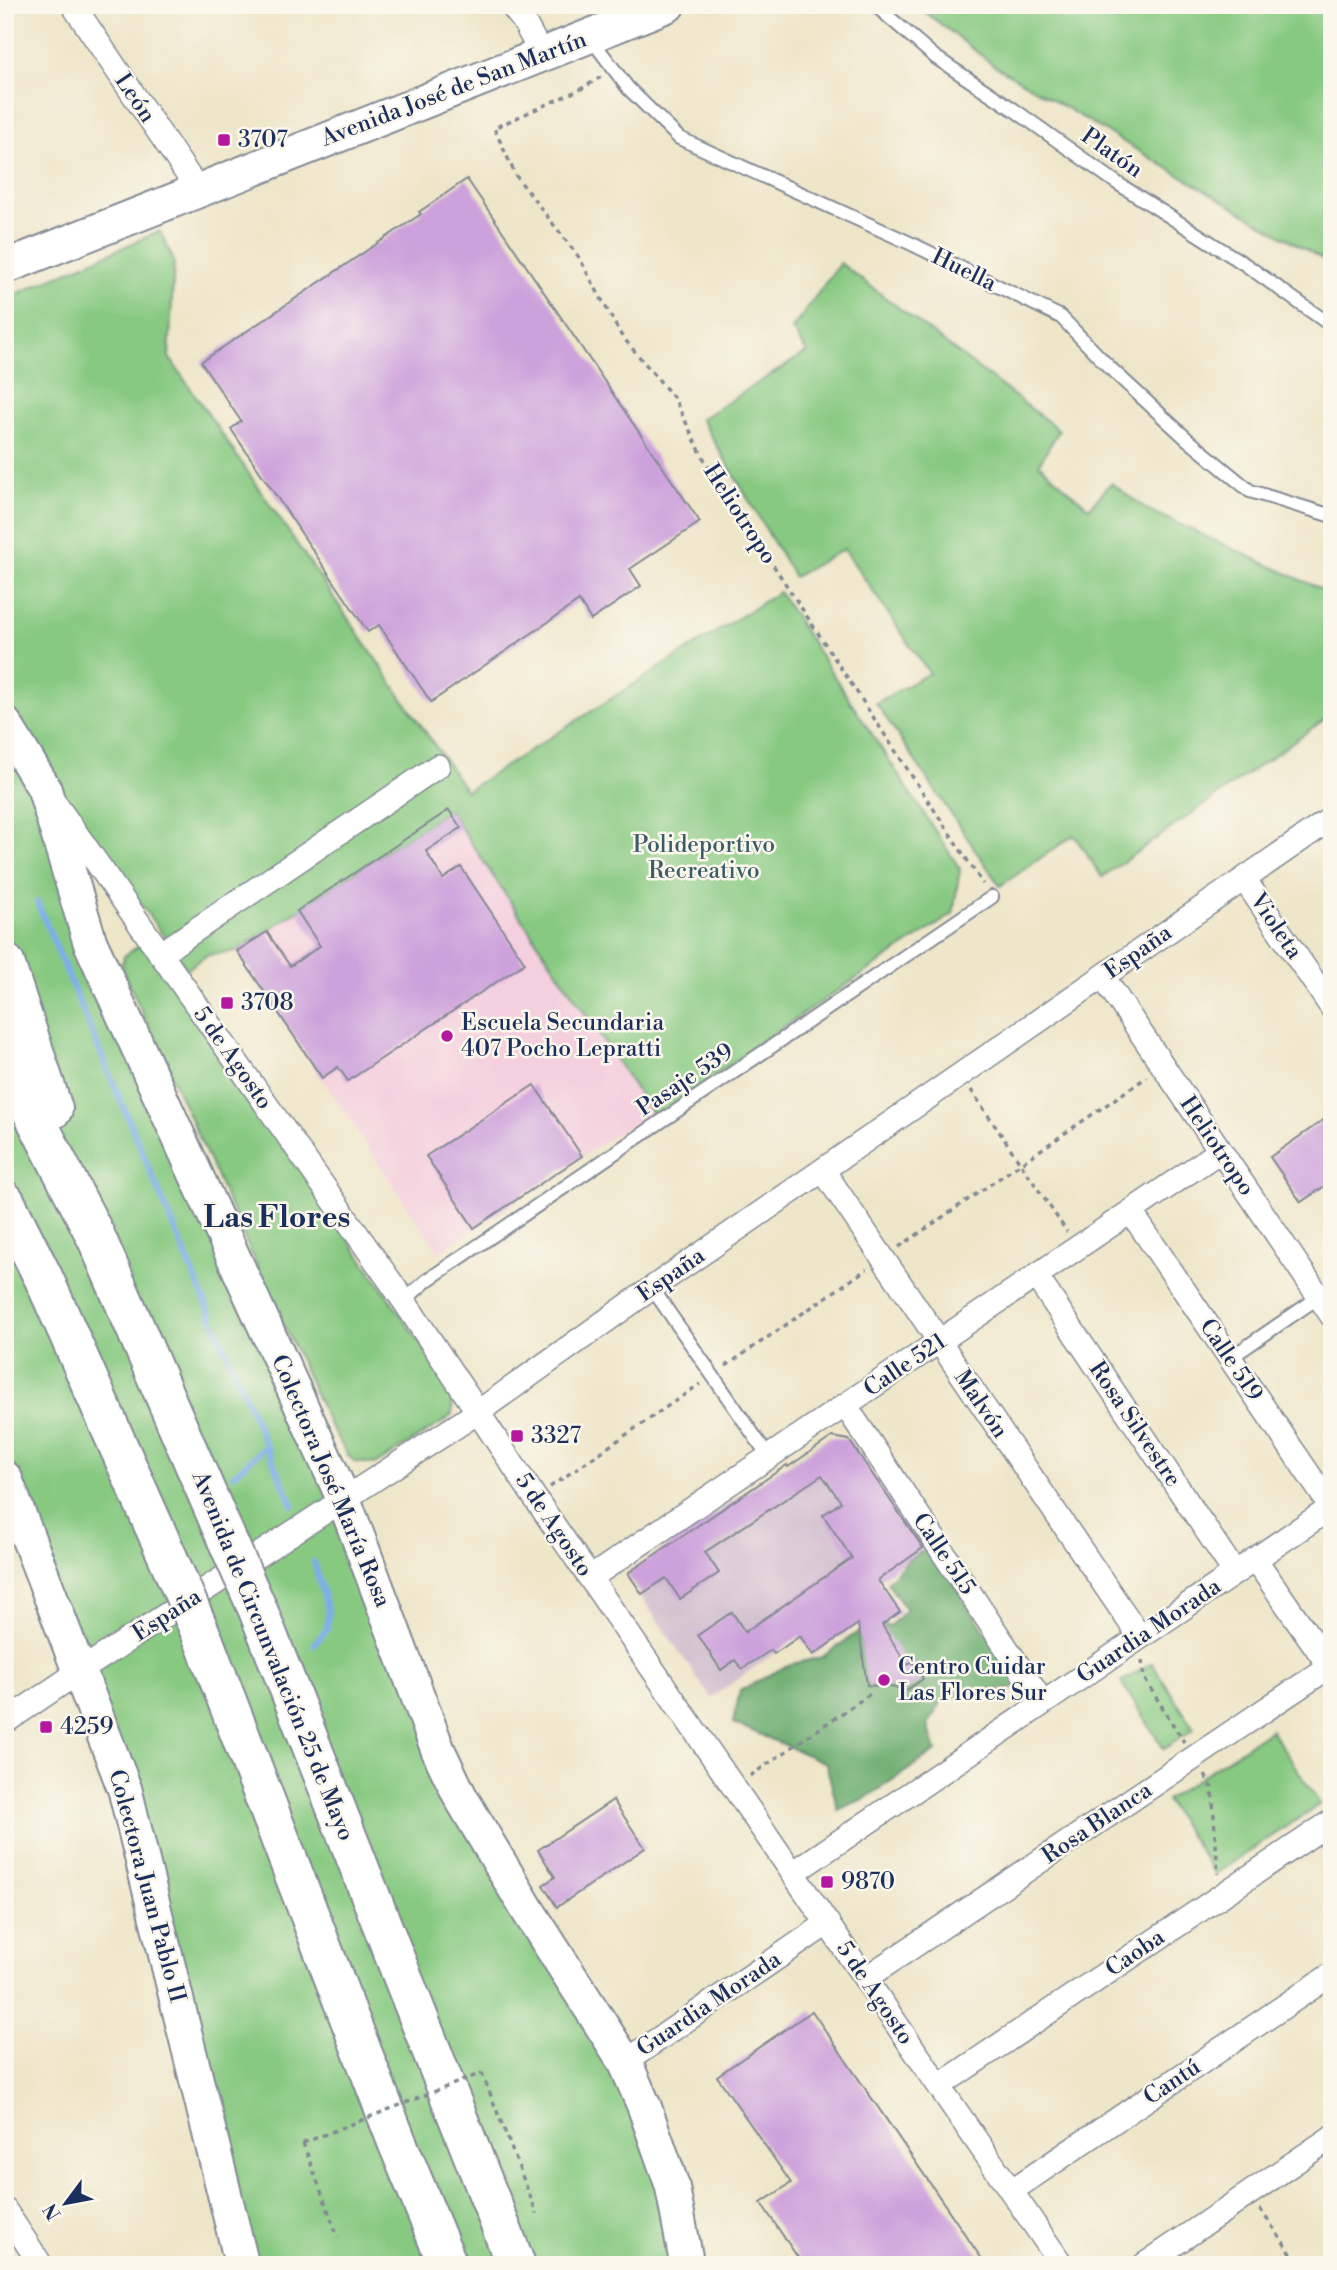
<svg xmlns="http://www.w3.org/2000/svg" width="1337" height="2270" viewBox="0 0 1337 2270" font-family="'Libre Bodoni',serif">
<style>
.built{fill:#f4cfde}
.industrial{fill:#d0bdce}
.green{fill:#87c981;stroke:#517c70;stroke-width:2}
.forest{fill:#6dad6f;stroke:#446e66;stroke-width:2}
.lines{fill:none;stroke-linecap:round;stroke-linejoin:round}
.stream{stroke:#7daee9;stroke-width:6}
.building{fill:#cda2dc}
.service-casing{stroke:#848a94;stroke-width:16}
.minor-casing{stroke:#848a94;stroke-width:26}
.secondary-casing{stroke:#848a94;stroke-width:37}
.motorway-casing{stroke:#848a94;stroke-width:42}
.path{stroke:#848a94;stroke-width:3.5;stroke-dasharray:5 5;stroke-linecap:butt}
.service{stroke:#fff;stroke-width:12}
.minor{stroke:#fff;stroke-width:23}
.secondary{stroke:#fff;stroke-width:33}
.motorway{stroke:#fff;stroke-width:38}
.motorway-bridge-casing{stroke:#848a94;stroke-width:42;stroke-linecap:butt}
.path-bridge{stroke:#848a94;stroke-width:3.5;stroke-dasharray:5 5;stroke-linecap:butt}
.motorway-bridge{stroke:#fff;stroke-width:38}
.poi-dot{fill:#b5179e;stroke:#fbf7ec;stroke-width:2.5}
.labels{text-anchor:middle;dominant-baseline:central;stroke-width:5;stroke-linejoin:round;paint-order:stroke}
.street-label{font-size:23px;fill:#1b2f5e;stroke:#fbf7ec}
.poi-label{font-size:23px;fill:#1b2f5e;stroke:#fbf7ec;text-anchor:start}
.park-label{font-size:23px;fill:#3b5d68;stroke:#fbf7ec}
.district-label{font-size:30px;font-weight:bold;fill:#1b2f5e;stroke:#fbf7ec}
</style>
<rect width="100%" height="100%" fill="#fbf7ec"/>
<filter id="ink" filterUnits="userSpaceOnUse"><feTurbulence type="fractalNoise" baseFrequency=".0143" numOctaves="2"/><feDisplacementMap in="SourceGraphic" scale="14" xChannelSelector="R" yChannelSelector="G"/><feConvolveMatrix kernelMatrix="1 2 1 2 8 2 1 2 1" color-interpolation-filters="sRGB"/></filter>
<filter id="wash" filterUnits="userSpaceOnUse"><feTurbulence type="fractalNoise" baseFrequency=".00686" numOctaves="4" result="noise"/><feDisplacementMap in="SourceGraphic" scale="28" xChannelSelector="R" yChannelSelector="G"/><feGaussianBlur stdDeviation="1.57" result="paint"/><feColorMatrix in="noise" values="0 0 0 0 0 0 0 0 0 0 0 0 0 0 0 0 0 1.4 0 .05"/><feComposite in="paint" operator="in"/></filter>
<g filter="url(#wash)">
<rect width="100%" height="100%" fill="#eee6c9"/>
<path class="built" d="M449,810L655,1118L638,1130L632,1123L438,1252L237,951Z"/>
<path class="industrial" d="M828,1437L849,1440L923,1548L711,1698L626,1575Z"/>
<path class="green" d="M916,5H1332V265L995,66Z
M160,231L174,261L169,357L466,791L779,592L960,869L953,914L761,1042L655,1118L449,810L237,951L207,955L187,969L37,758L5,705V299Z
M840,263L1059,430L1039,464L1089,508L1111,483L1148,510L1332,594V714L1102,877L1074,835L1000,886L876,703L929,673L844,549L794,577L701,419L807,352L792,329Z
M5,724L438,1750L625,2062L687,2265H242L125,1790L5,1478Z
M139,946L148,950L414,1334L453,1396L452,1414L446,1420L376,1464L355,1462L347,1454L328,1422L126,977L122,965L124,956Z
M1152,1663L1194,1729L1164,1749L1121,1682Z
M1271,1730L1320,1804L1215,1874L1166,1800Z"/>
<path class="forest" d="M929,1547L1022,1687L976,1692L942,1700L928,1725L936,1751L867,1797L838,1810L826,1763L733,1723L740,1691L788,1665L822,1657L868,1625L890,1626L906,1610L887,1582L909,1559Z"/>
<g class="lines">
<path class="stream" d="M37,902L266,1446L293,1505
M233,1475L266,1446
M314,1562L328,1611L327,1629L314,1644"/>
</g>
<g id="blocks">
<path class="building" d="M467,179L700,522L630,569L641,586L591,620L579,601L431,702L379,625L368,632L231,429L241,421L201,362L421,214L419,212Z
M449,810L461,828L426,851L443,879L461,867L525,963L348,1081L338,1067L322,1078L237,951L267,932L290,966L320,946L297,911Z
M534,1085L582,1156L474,1228L426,1156Z
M1332,1114V1181L1301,1202L1270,1157Z
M832,1437L849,1440L923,1548L878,1580L900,1612L882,1625L907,1665L913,1662L923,1679L902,1693L898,1688L867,1685L858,1624L813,1655L800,1636L774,1654L771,1650L742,1669L735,1660L721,1670L698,1635L732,1612L745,1632L852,1558L823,1515L841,1502L822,1475L705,1552L719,1573L680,1599L666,1578L642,1594L628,1573L787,1465L788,1467Z
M613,1800L645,1848L557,1907L543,1885L555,1877L538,1850Z
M812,2011L986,2265H803L761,2203L791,2183L717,2076Z"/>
</g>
</g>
<g filter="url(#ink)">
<use href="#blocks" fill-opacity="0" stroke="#848a94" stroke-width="2"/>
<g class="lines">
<defs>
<path id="service" d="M875,5L935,57L1013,109L1117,183L1246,265L1332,326
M589,36L628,88L679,138L912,244L1061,317L1109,367L1187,439L1250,491L1332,516
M652,1288L769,1457
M404,1301L426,1281L992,897
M1230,1358L1319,1297"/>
<path id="minor" d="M73,5L198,190
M511,5L523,20L542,55
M57,806L404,1301L535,1498L1062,2265
M1244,879L1332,1008
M160,954L438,766
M1103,977L1332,1316
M823,1170L1140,1637
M1131,1212L1331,1507
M1036,1276L1235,1573
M845,1405L1043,1703
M1255,1559L1332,1670
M590,1578L1220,1151
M5,1722L80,1671L478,1412L652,1288L1332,818
M793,1873L1332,1507
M866,1978L1329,1667
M625,2062L828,1923
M939,2086L1332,1821
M1011,2191L1332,1974
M5,2210L41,2265
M1144,2265L1332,2137"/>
<path id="secondary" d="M5,267L668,5
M5,724L44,788L90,942L344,1500L438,1750L460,1796L527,1909L625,2062L644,2106L672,2185L687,2265
M5,1478L125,1790L242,2265"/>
<path id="motorway" d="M5,963L53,1109
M5,1059L96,1237L220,1524
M5,1201L44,1279L169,1560
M258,1610L516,2265
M204,1641L397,2142L448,2265"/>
</defs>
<use href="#service" class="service-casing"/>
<use href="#minor" class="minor-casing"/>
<use href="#secondary" class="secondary-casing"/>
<use href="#motorway" class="motorway-casing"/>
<path class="path" d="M601,77L581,89L494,128L516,176L578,256L621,335L674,398L706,463L983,884
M971,1090L1067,1232
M899,1247L1147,1077
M726,1366L867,1269
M550,1487L700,1384
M1142,1660L1144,1678L1184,1742
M1205,1775L1212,1788L1218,1874
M750,1776L870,1694
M482,2073L537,2214
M303,2143L338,2237
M1260,2209L1299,2265
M1192,2255L1199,2265"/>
<use href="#service" class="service"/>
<use href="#minor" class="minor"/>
<use href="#secondary" class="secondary"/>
<use href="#motorway" class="motorway"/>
<defs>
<path id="motorway-bridge" d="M220,1524L258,1610
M169,1560L204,1641"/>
</defs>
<use href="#motorway-bridge" class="motorway-bridge-casing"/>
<path class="path-bridge" d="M303,2143L482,2073"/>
<use href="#motorway-bridge" class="motorway-bridge"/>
</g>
</g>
<g class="poi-dot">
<rect x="217" y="133" width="14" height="14" rx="3.5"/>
<rect x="220" y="996" width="14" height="14" rx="3.5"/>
<circle cx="447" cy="1036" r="7"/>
<rect x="510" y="1429" width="14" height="14" rx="3.5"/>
<circle cx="884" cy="1680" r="7"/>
<rect x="39" y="1720" width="14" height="14" rx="3.5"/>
<rect x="820" y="1875" width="14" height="14" rx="3.5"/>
</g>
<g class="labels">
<g class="street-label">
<text transform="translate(454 89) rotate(-21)">Avenida José de San Martín</text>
<text transform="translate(135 98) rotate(56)">León</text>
<text transform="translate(1112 153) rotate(35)">Platón</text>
<text transform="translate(964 270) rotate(26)">Huella</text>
<text transform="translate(740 514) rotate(57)">Heliotropo</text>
<text transform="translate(1276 926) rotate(56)">Violeta</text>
<text transform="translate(1138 952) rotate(-35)">España</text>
<text transform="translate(233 1058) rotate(55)">5 de Agosto</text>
<text transform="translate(685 1080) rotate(-34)">Pasaje 539</text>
<text transform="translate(1217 1146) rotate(56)">Heliotropo</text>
<text transform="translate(671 1275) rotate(-35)">España</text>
<text transform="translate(1231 1360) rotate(56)">Calle 519</text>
<text transform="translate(905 1365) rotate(-34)">Calle 521</text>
<text transform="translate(981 1404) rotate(56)">Malvón</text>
<text transform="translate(1135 1424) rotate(56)">Rosa Silvestre</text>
<text transform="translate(331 1481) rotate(67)">Colectora José María Rosa</text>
<text transform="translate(554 1525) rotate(56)">5 de Agosto</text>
<text transform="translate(944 1554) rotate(56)">Calle 515</text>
<text transform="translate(167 1615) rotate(-33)">España</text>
<text transform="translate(1149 1631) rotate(-34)">Guardia Morada</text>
<text transform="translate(273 1656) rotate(68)">Avenida de Circunvalación 25 de Mayo</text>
<text transform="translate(1097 1823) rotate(-34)">Rosa Blanca</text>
<text transform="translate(147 1886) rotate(75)">Colectora Juan Pablo II</text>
<text transform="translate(1135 1953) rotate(-34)">Caoba</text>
<text transform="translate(875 1993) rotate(56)">5 de Agosto</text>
<text transform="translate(709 2004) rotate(-34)">Guardia Morada</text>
<text transform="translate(1172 2082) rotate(-34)">Cantú</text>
</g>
<g class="poi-label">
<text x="238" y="140">3707</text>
<text x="241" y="1003">3708</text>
<text x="461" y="1023">Escuela Secundaria<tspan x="461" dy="26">407 Pocho Lepratti</tspan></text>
<text x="531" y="1436">3327</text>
<text x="898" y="1667">Centro Cuidar<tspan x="898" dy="26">Las Flores Sur</tspan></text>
<text x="60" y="1727">4259</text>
<text x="841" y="1882">9870</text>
</g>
<g class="park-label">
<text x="704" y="845">Polideportivo<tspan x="704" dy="26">Recreativo</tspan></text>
</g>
<g class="district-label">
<text x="277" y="1218">Las Flores</text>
</g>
</g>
<rect width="1337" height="2270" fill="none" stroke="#fbf7ec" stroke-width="28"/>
<g transform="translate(66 2203) rotate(238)" stroke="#fbf7ec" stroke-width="5" paint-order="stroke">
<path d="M0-5L12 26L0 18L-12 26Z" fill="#1b2f5e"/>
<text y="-10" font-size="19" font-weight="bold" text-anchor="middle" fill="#1b2f5e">N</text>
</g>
</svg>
